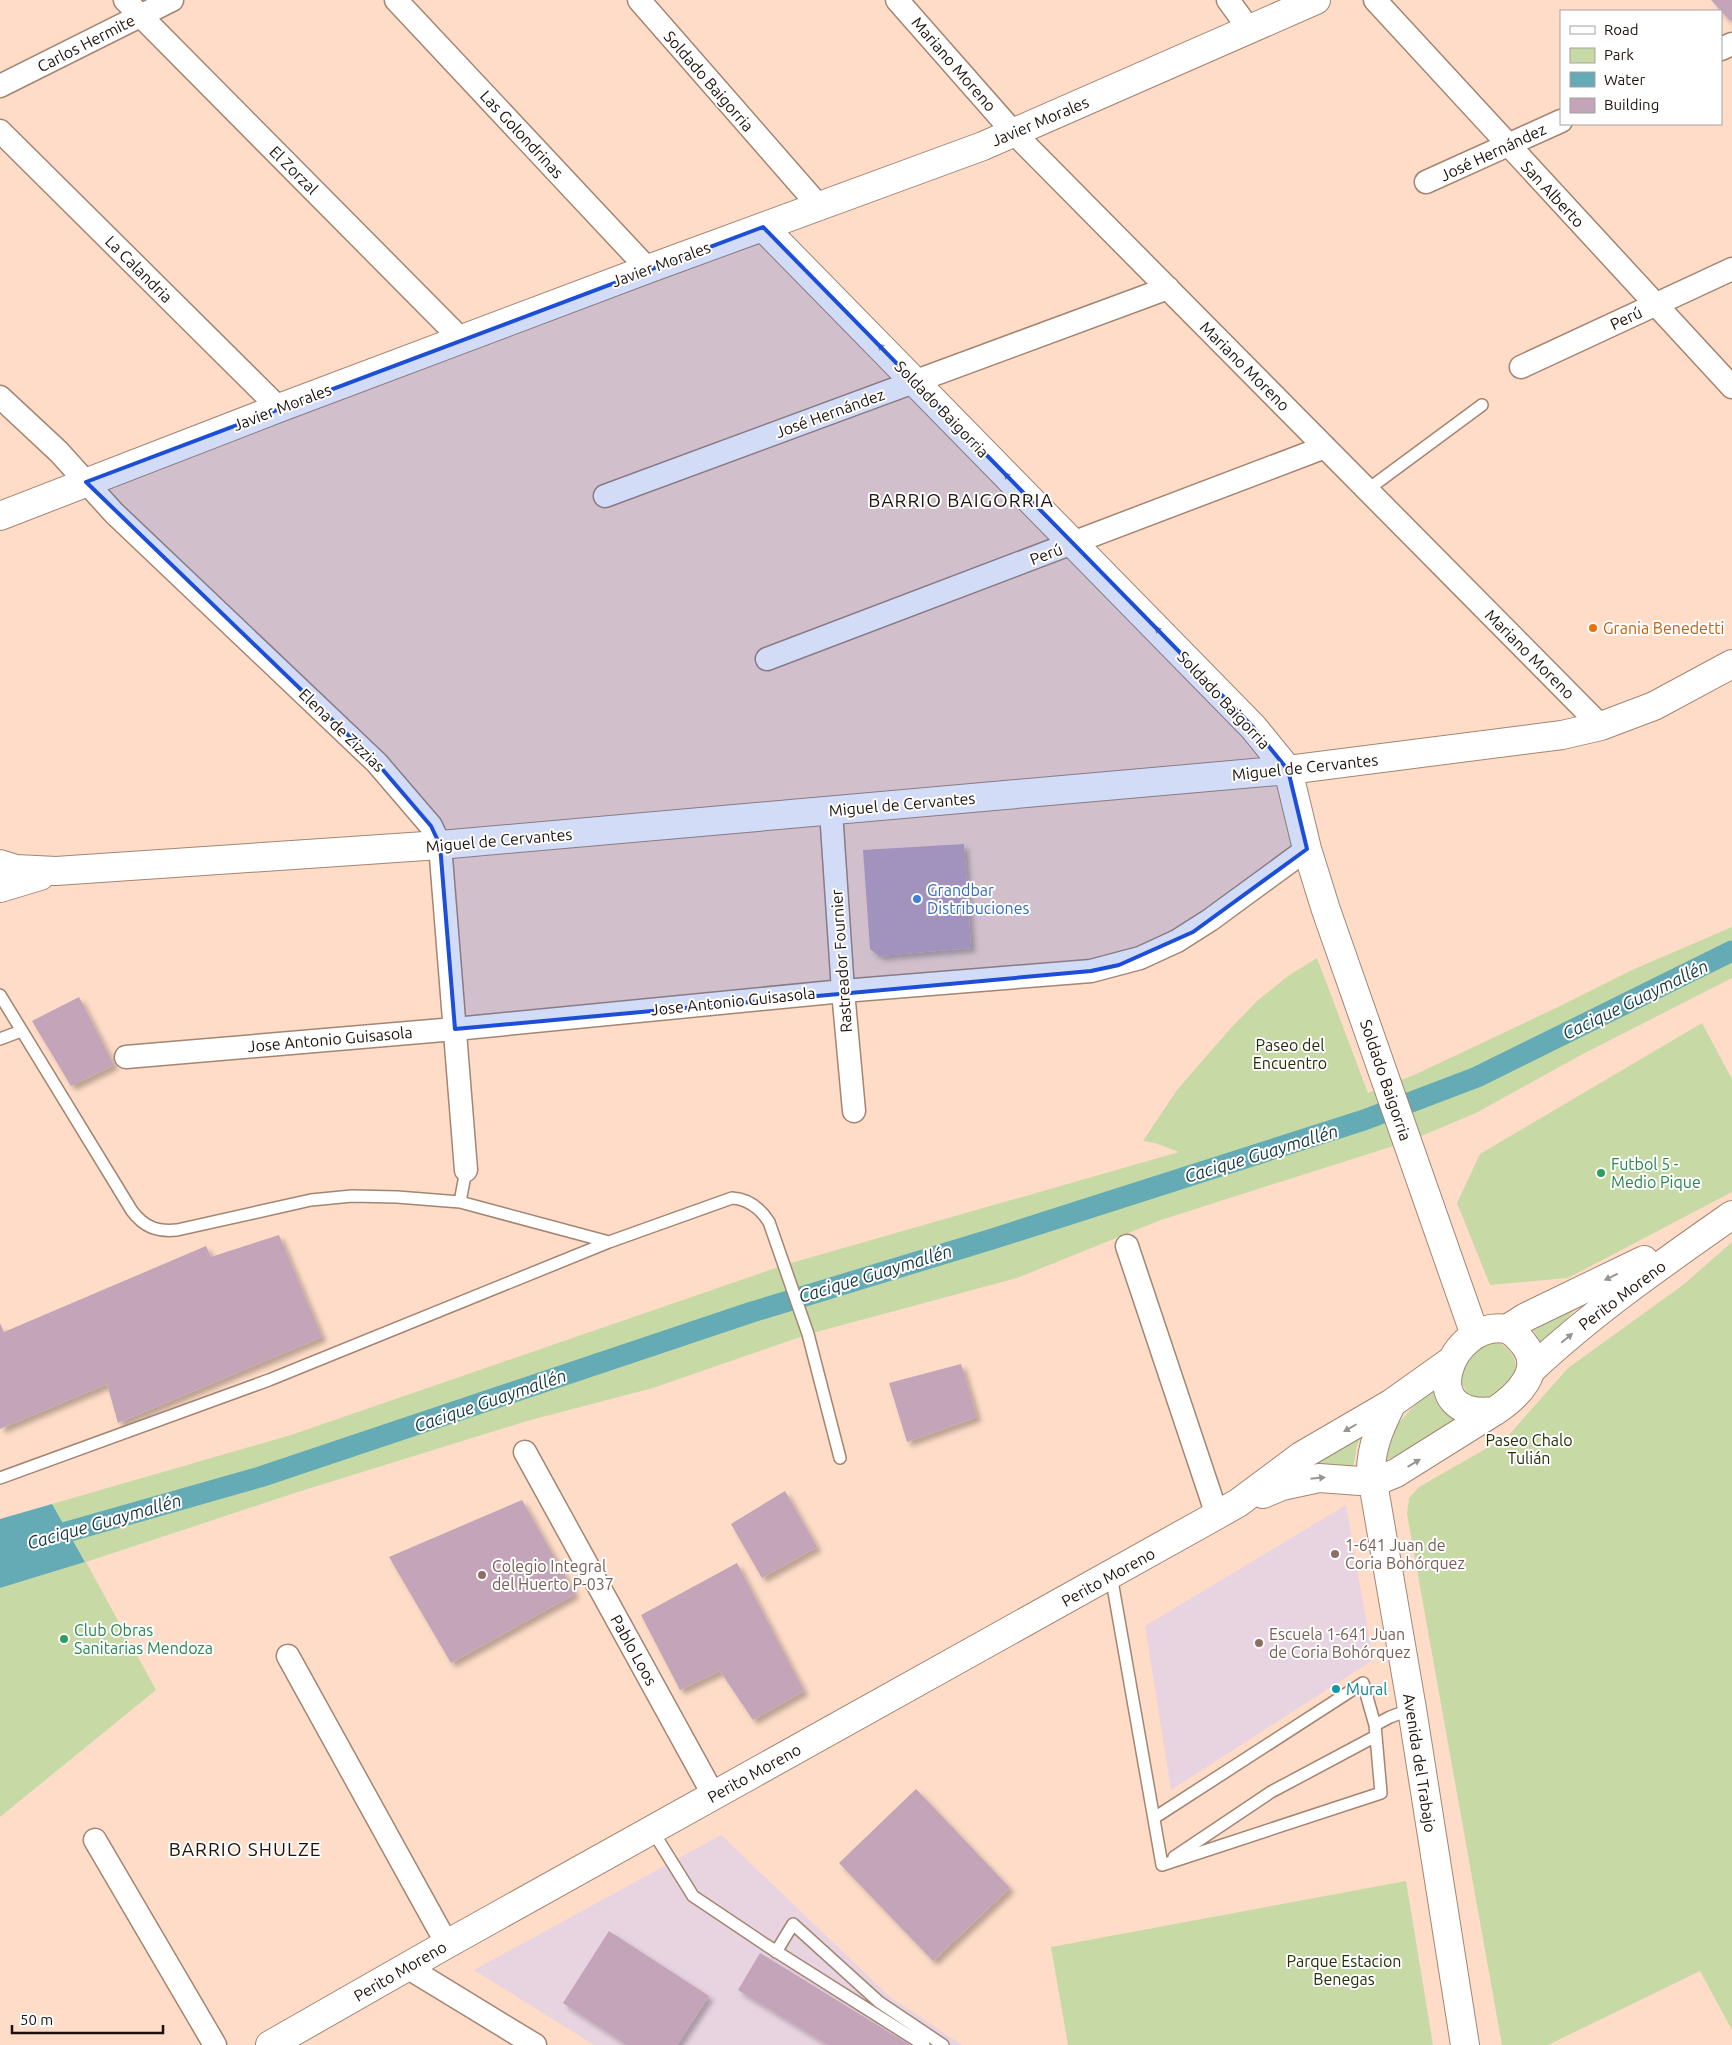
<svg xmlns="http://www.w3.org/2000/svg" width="1732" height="2045" viewBox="0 0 1732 2045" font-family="Ubuntu,sans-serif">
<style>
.education{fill:#e8d3e1}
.green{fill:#c7daa6}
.water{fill:#65abb5}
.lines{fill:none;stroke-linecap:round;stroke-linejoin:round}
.canal{stroke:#65abb5;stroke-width:21}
.building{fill:#c3a4b8;filter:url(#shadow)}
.service-casing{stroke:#a38572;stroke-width:14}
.minor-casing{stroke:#a38572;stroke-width:25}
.tertiary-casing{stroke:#a38572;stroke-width:30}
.secondary-casing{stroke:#a38572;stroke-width:30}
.service{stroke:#fff;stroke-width:11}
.minor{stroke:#fff;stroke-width:22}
.tertiary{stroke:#fff;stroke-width:28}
.secondary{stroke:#fff;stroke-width:28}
.oneway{fill:#999491}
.marked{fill:#1d4ed8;fill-opacity:0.2;stroke:#1d4ed8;stroke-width:4;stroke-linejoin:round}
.food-dot{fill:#e8710a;stroke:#fff;stroke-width:2}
.shop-dot{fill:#3f7fe0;stroke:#fff;stroke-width:2}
.leisure-dot{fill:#2e9e5b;stroke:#fff;stroke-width:2}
.education-dot{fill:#8d6e63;stroke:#fff;stroke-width:2}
.culture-dot{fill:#0f9aa8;stroke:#fff;stroke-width:2}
.labels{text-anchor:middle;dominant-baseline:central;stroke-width:4;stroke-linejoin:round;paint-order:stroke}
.street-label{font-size:16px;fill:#1d120b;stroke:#fff}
.food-label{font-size:16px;fill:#c56008;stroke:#fff;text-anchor:start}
.shop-label{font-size:16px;fill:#366cbe;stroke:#fff;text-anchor:start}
.park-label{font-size:16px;fill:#232e07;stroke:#fff}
.leisure-label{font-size:16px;fill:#27864d;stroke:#fff;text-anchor:start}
.education-label{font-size:16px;fill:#785e54;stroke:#fff;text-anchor:start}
.culture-label{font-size:16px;fill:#0d838f;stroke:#fff;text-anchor:start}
.water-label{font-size:18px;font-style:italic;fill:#173a3f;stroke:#fff}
.quarter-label{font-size:19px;letter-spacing:1px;fill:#1d120b;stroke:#fff}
</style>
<defs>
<filter id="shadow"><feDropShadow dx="4.5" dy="4.5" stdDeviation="2.5" flood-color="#0004"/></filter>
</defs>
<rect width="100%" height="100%" fill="#fedcc8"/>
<path class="education" d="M1346,1505L1373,1660L1171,1790L1145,1626Z
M721,1835L890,1997L962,2045H594L474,1970Z"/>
<path class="green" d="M1732,927V978L1579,1056L1476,1113L1412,1140L1161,1220L1017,1278L809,1334L653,1388L527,1421L301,1491L86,1562L156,1690L0,1817V1588L85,1562L52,1504L291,1435L784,1265L1179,1152L1155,1143L1143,1141L1177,1090L1230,1029L1257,1001L1288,976L1317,958L1368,1093L1416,1074L1556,1008L1632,970Z
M1702,1023L1732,1079V1192L1568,1278L1490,1285L1457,1203L1480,1154Z
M1732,1242V2030L1700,1971L1548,2045H1502L1407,1514L1409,1498L1419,1487L1508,1436L1568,1368L1683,1285Z
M1580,1305L1541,1344L1536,1334L1526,1323Z
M1497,1342C1512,1349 1519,1361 1515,1377L1491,1400L1469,1396L1461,1382L1463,1365L1483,1344Z
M1436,1381L1462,1422L1379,1464L1388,1435Z
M1361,1436L1357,1446L1353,1468L1307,1469L1306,1464Z
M1406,1881L1433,2045H1068L1051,1947Z"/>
<path class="water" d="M52,1504L85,1562L0,1588V1519Z"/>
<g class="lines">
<path class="canal" d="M0,1551L260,1477L752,1312L989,1240L1364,1120L1477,1077L1732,951"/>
</g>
<path class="building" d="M1711,0H1732V20L1730,21Z
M964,844L971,948L879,956L870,949L863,850Z
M79,997L114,1065L71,1086L32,1021Z
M279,1235L322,1337L118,1423L107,1384L0,1429V1323L4,1332L206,1246L211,1257Z
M961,1364L977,1417L907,1442L889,1383Z
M785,1491L817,1547L762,1578L731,1524Z
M522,1500L575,1594L451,1663L389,1557Z
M737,1563L804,1691L753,1720L720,1671L680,1690L641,1615Z
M916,1789L1010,1888L933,1961L839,1863Z
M609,1931L709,1996L677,2045H627L563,2003Z
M760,1953L910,2045H828L738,1990Z"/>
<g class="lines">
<defs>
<path id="service" d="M1367,490L1482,405
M0,995L132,1211C144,1227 157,1232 177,1230L311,1200L352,1196L397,1197L460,1202L609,1242
M0,1039L21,1031
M460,1202L466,1170
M0,1478L269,1380L609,1242L732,1198C749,1199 760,1208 769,1222L808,1334L840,1458
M1111,1575L1162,1865L1381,1793L1375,1725L1390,1717L1412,1709
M1154,1818L1363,1683L1375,1725
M652,1830L693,1896L766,1945L924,2045
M1174,1857L1271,1792L1376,1736
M776,1952L793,1924L879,2002L943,2045"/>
<path id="minor" d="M125,0L462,340
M396,0L648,269
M639,0L819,206
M897,0L1014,133L1601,726
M1228,0L1249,29
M1375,0L1732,387
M1721,49L1732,44
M0,86L172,0
M0,131L279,408
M1426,182L1561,121
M1521,367L1732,269
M0,397L59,452L114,513L377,763L431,826L440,845L466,1170
M605,496L1168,288
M767,659L1325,447
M831,811L843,991L854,1111
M126,1057L455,1029L843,991L1091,971L1140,958L1177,941L1210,920L1307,849
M1127,1246L1217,1515
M525,1452L714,1796
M288,1656L447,1944
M95,1840L215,2045
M407,1967L535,2045"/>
<path id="tertiary" d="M763,227L1253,727L1288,770
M0,516L279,408L648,269L983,146L1316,0"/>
<path id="secondary" d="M1288,770L1307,849L1326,910L1475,1335
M0,864L16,869L56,871L440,845L1288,770L1562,735L1601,726L1654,706L1732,664
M0,888L40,876
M1507,1329L1526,1317L1644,1260
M1531,1370C1593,1312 1662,1264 1732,1215
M1392,1403C1381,1425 1371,1446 1371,1471L1412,1709L1465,2045
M1263,1494L1282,1486L1319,1478L1374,1482L1396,1473L1495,1411C1516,1397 1546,1370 1523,1343C1519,1338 1512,1331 1506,1329C1451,1319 1412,1421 1495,1411
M270,2045L447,1944L1217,1515L1238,1503L1301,1456L1392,1403L1451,1361"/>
</defs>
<use href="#service" class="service-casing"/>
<use href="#minor" class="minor-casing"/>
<use href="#tertiary" class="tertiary-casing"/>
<use href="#secondary" class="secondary-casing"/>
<use href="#service" class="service"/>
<use href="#minor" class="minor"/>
<use href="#tertiary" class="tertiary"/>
<use href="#secondary" class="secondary"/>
</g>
<defs><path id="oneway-solid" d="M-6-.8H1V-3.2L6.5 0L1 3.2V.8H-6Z" transform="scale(1.25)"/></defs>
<g class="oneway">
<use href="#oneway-solid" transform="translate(883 349) rotate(-135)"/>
<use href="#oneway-solid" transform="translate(1009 478) rotate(-134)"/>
<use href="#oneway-solid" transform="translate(1160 632) rotate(-134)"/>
<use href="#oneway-solid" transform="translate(1611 1277) rotate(154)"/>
<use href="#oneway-solid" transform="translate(1567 1338) rotate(-40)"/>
<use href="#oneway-solid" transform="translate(1350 1428) rotate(150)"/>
<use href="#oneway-solid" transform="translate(1414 1463) rotate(-31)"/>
<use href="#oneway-solid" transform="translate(1318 1478) rotate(-6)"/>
</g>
<path class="marked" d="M763,227L1253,727L1288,770L1307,849L1193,932L1119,965L1091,971L455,1029L440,845L431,826L377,763L86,482Z"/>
<circle class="food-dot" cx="1593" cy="628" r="5"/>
<circle class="shop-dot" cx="917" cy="899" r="5"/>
<g class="leisure-dot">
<circle cx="1601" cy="1173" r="5"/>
<circle cx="64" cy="1639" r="5"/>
</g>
<g class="education-dot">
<circle cx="1335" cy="1554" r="5"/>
<circle cx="482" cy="1575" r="5"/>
<circle cx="1259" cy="1643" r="5"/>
</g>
<circle class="culture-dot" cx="1336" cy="1689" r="5"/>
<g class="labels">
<g class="street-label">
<text transform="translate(86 43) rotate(-27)">Carlos Hermite</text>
<text transform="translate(954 64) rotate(49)">Mariano Moreno</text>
<text transform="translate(709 81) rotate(49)">Soldado Baigorria</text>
<text transform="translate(1040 121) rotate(-23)">Javier Morales</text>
<text transform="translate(522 134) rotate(47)">Las Golondrinas</text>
<text transform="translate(1493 152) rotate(-25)">José Hernández</text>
<text transform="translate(294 170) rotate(45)">El Zorzal</text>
<text transform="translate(1553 194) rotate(47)">San Alberto</text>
<text transform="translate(661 264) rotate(-20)">Javier Morales</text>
<text transform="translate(139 269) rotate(45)">La Calandria</text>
<text transform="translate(1626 318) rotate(-25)">Perú</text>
<text transform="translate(1245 366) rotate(45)">Mariano Moreno</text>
<text transform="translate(282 407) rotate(-21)">Javier Morales</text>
<text transform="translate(942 409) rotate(46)">Soldado Baigorria</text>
<text transform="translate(830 413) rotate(-20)">José Hernández</text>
<text transform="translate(1046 554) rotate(-21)">Perú</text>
<text transform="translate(1530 654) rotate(45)">Mariano Moreno</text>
<text transform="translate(1224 700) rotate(47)">Soldado Baigorria</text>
<text transform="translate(342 730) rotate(44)">Elena de Zizzias</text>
<text transform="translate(1305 767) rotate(-6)">Miguel de Cervantes</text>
<text transform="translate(902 804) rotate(-5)">Miguel de Cervantes</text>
<text transform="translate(499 840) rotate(-5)">Miguel de Cervantes</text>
<text transform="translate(841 961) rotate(-94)">Rastreador Fournier</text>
<text transform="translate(733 1001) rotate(-6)">Jose Antonio Guisasola</text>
<text transform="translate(330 1039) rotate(-5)">Jose Antonio Guisasola</text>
<text transform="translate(1386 1080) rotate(71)">Soldado Baigorria</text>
<text transform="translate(1622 1295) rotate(-37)">Perito Moreno</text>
<text transform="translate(1108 1577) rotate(-29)">Perito Moreno</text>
<text transform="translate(634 1650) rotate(61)">Pablo Loos</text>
<text transform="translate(1420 1763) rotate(81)">Avenida del Trabajo</text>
<text transform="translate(754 1773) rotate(-29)">Perito Moreno</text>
<text transform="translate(400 1971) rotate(-30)">Perito Moreno</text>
</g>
<g class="food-label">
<text x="1603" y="628">Grania Benedetti</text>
</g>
<g class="shop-label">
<text x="927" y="890">Grandbar<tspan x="927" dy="18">Distribuciones</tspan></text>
</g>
<g class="park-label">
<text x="1290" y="1045">Paseo del<tspan x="1290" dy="18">Encuentro</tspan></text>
<text x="1529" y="1440">Paseo Chalo<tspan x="1529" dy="18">Tulián</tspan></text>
<text x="1344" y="1961">Parque Estacion<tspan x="1344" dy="18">Benegas</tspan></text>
</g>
<g class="leisure-label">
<text x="1611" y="1164">Futbol 5 -<tspan x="1611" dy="18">Medio Pique</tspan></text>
<text x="74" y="1630">Club Obras<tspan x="74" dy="18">Sanitarias Mendoza</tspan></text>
</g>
<g class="education-label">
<text x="1345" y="1545">1-641 Juan de<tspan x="1345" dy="18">Coria Bohórquez</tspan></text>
<text x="492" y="1566">Colegio Integral<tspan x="492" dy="18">del Huerto P-037</tspan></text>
<text x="1269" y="1634">Escuela 1-641 Juan<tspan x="1269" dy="18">de Coria Bohórquez</tspan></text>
</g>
<g class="culture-label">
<text x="1346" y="1689">Mural</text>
</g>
<g class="water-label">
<text transform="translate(1635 999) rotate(-26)">Cacique Guaymallén</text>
<text transform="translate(1261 1153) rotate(-17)">Cacique Guaymallén</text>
<text transform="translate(875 1273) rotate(-17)">Cacique Guaymallén</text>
<text transform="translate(490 1400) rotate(-19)">Cacique Guaymallén</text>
<text transform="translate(104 1521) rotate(-16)">Cacique Guaymallén</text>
</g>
<g class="quarter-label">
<text x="961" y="500">BARRIO BAIGORRIA</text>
<text x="245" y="1849">BARRIO SHULZE</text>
</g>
</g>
<rect x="1560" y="10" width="162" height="115" fill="#ffffff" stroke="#a5a09d"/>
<rect x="1570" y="26" width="25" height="8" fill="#ffffff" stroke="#a5a09d"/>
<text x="1604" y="35" font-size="15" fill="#1d120b">Road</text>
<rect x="1570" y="48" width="25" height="15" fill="#c7daa6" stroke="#a5a09d"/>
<text x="1604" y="60" font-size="15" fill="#1d120b">Park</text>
<rect x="1570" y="72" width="25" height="15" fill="#65abb5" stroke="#a5a09d"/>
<text x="1604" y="85" font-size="15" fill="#1d120b">Water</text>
<rect x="1570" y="98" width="25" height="15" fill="#c3a4b8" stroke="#a5a09d"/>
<text x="1604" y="110" font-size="15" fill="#1d120b">Building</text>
<path d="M12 2025v8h151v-8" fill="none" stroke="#1d120b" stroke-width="2.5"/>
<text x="20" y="2025" font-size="15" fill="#1d120b" stroke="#ffffff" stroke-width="4" paint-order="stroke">50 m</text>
</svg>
